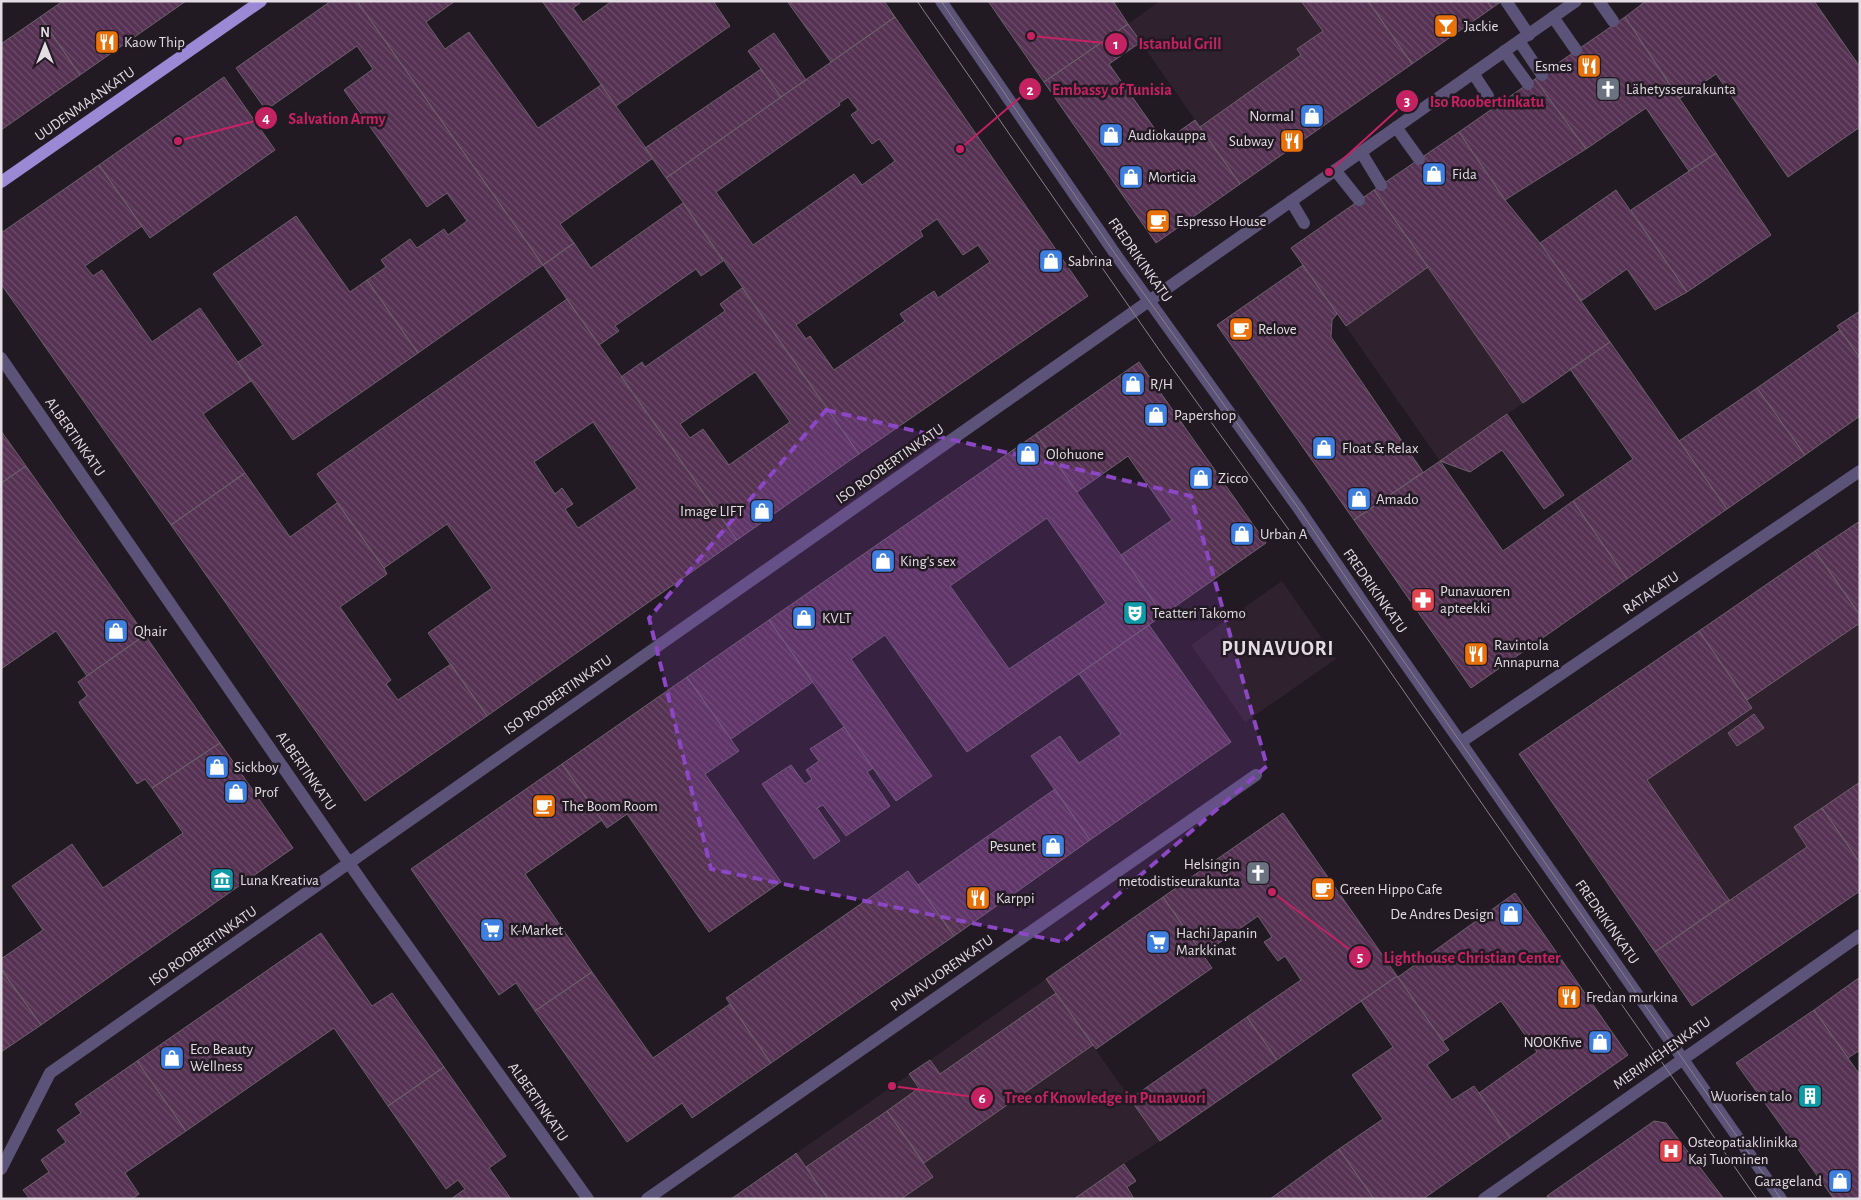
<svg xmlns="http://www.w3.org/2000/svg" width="1861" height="1200" viewBox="0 0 1861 1200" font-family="'Alegreya Sans',sans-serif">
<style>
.built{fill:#2f222e}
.building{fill:url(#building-back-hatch);stroke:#6c616a;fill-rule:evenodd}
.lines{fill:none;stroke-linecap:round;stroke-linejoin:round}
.minor{stroke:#5c5378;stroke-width:12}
.major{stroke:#9c89d6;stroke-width:12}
.tram{stroke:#898289;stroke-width:1}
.marked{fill:#8b47c4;fill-opacity:0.2;stroke:#8b47c4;stroke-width:4;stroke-dasharray:10 6;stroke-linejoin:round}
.labels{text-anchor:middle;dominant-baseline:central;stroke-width:5;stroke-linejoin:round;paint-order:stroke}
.poi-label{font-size:15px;fill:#e3dde3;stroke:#221a22;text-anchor:start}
.street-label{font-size:15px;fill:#e3dde3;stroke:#221a22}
.district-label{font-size:20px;font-weight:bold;letter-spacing:1px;fill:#e3dde3;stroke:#221a22}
.leader{fill:none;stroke:#c42262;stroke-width:2}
.callout-dot{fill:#c42262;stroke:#221a22;stroke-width:2}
.mark-label{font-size:15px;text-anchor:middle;font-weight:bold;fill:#fff}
.callout-label{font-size:16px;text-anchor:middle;font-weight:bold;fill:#c42262;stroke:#221a22;stroke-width:5;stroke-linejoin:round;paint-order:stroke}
</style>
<defs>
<pattern id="building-back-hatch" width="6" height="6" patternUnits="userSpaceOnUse" patternTransform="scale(1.25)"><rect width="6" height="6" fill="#553152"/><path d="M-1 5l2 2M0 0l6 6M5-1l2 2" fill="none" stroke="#6d4e6b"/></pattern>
</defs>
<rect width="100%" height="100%" fill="#221a22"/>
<path class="built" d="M1160,1H1487L1492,8L1240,184L1128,24Z
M1374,190L1523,403L1440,461L1291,248Z
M1860,521V891L1692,1006L1519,754Z
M1282,581L1336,659L1245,722L1191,645Z
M1046,979L1160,1141L1124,1164L1074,1199H731Z"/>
<path class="building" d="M63,1H186L80,75L40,17Z
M331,1H357L543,265L418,353L367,280L386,267L381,260L410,239L417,248L444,229L448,235L467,221L447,193L427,207L344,90L373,69L357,46L266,110L236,68Z
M357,1H455L426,22L445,49L469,32L538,128L601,85L653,158L560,224L574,243L543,265Z
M542,1H579L580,3L573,8L583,22L612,1H713L730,26L616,106Z
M787,1H884L895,17L831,62Z
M988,1H1113L1128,24L1044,82Z
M1301,1H1368L1412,64L1240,184L1200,127L1301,55L1297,49L1323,31Z
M1368,1H1487L1492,8L1412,64Z
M1487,1H1502L1492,8Z
M1646,1H1814L1860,67V127L1788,177L1716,74L1679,99L1625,17Z
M40,17L80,75L1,130V44Z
M895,17L1088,296L859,454L666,178ZM848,97L858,110L851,115L872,144L879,139L895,161L862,185L854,174L753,245L716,192L840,105L839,103ZM937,219L963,255L978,245L990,262L938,298L934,291L900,314L905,321L834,370L810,336L806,339L796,325L923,236L920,231Z
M1625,17L1716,153L1689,171L1646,108L1586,149L1535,79Z
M1128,24L1141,42L1109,64L1164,142L1195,120L1240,184L1156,243L1044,82Z
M774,33L806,80L781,97L748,51Z
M761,69L781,97L666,178L645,148Z
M224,77L275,150L150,238L99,165Z
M1535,79L1586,149L1505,200L1459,132Z
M1459,132L1505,200L1540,243L1610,342L1523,403L1374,190Z
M1716,153L1771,235L1687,292L1631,210Z
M99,165L142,226L85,266L93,276L102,270L152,342L200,308L251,381L203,414L245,473L171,525L1,284V233Z
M1374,190L1428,267L1346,326L1291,248Z
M1616,190L1687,292L1655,310L1627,269L1581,301L1540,243Z
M683,203L723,261L701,276L696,269L615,326L619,331L599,345L543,265L574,243L591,268Z
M296,216L350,292L367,280L418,353L293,440L238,362L263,345L213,274Z
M1303,265L1337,314L1332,320L1331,337L1423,472L1354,520L1217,325Z
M742,288L859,454L737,540L621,377L642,362L645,367L725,311L720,304ZM755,372L790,422L729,465L703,429L690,438L680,424Z
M567,299L737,540L487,716L428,633L492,588L447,524L384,568L317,474ZM593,422L637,488L578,528L565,509L573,504L562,488L555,494L534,462Z
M1860,311V358L1837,326Z
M1840,330L1860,358V416L1805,455L1757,388Z
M1610,342L1727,509L1627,579L1573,501L1633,459L1570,369Z
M1139,362L1266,543L1163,615L1121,555L1172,520L1128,456L1077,492L1036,434Z
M1757,388L1805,455L1727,509L1679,441Z
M1507,414L1564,495L1544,509L1502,450L1470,472L1440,461Z
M1,431L26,466L1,483Z
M1036,434L1163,615L967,752L885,635L851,659L932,776L896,801L769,620ZM1047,518L1106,603L1009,669L950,586Z
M1440,461L1503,551L1573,501L1627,579L1471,688L1354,520Z
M26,466L145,635L87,676L56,631L1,669L3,568L1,483Z
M245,473L290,537L337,503L384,568L387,574L340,607L391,680L386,684L398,700L451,664L487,716L365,801L171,525Z
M1860,521V615L1815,551Z
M1815,551L1860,615V623L1747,700L1699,631Z
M769,620L813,682L731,739L687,677Z
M1149,625L1231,742L1090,840L1031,756L1060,736L1079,763L1121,734L1079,674Z
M1699,631L1752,708L1647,780L1729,900L1655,952L1519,754Z
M145,635L220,743L152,788L145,779L137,784L81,706L79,702L87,696L78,682Z
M687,677L739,751L705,774L781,882L709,932L627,814L607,828L562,764Z
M1754,714L1764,728L1737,746L1728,733Z
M844,727L873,768L867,772L890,806L846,836L823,805L817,808L840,841L814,859L762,784L791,765L805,784L812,779L806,770L819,761L810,749Z
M220,743L293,848L41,1025L1,969V959L43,930L12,886L72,844L103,888L183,833L152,788Z
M562,764L602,820L525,874L592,972L535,1011L516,983L499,995L411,869Z
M1860,782V863L1822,808Z
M1055,789L1090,840L954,936L918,885Z
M1822,808L1860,863V891L1692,1006L1655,952L1807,847L1794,827Z
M1283,813L1397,976L1277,1060L1247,1017L1301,980L1285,956L1278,961L1264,942L1272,937L1258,916L1203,954L1163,897Z
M908,871L954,936L771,1063L726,998Z
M1515,893L1628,1055L1510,1138L1479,1093L1537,1052L1501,1001L1443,1041L1398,977Z
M1163,897L1212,968L1096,1049L1046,979Z
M321,933L372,1006L392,993L444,1067L388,1106L334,1028L186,1131L137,1061Z
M1,969L41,1025L1,1052Z
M592,972L653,1058L730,1004L771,1063L692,1118L682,1103L627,1142L535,1011Z
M1397,976L1449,1050L1427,1065L1452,1100L1474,1086L1510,1138L1423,1199H1374L1339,1149L1383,1119L1352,1075L1393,1047L1361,1001Z
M1860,977V1050L1848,1058L1814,1010Z
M1056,993L1093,1045L924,1163L887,1111L919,1088L909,1074L930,1060L940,1074Z
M1814,1010L1860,1075V1199H1834L1736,1063Z
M1247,1017L1277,1060L1160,1141L1130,1099Z
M137,1061L186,1131L125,1173L139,1194L132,1199H30L23,1190L49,1172L41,1160L66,1142L57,1130L81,1113L75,1104Z
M444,1067L506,1156L489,1168L511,1199H451L465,1189L458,1180L446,1189L388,1106Z
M887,1111L933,1177L901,1199H828L806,1167Z
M1654,1121L1666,1123L1724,1199H1549L1547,1196L1554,1191Z
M1339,1149L1374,1199H1270Z
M796,1153L828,1199H731L794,1155Z
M1124,1164L1136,1181L1127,1187L1134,1199H1074Z"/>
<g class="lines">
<path class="minor" d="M941,1L1116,255L1299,509L1379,626L1781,1199
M1506,1L1529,35
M1599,1L1613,21
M1553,17L1576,50
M1519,41L1542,75
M1504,51L1528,84
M1473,73L1488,96
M1396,127L1419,159
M1361,152L1381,185
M1335,170L1359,200
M1291,201L1304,223
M1,358L369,892L588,1199
M1461,742L1860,471
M1,1169L50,1073L1576,1
M647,1199L1256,775
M1484,1199L1860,935"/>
<path class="major" d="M1,182L261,1"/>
<path class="tram" d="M917,1L1162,354L1364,634L1757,1199
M941,1L1116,255L1299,509L1379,626L1781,1199"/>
</g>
<path class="marked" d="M826,410L1191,496L1267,766L1063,942L711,869L649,618Z"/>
<defs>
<symbol id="bar-square" viewBox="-11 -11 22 22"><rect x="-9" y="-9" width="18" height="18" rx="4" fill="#e8710a" stroke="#221a22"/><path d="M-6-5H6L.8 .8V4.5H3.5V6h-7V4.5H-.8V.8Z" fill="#fff"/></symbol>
<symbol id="restaurant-square" viewBox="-11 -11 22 22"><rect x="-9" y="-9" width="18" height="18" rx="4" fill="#e8710a" stroke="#221a22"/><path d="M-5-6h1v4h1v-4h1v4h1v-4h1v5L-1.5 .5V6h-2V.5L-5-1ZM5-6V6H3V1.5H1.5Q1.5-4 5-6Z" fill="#fff"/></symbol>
<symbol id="church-square" viewBox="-11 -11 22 22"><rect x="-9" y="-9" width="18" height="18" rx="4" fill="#6b7280" stroke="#221a22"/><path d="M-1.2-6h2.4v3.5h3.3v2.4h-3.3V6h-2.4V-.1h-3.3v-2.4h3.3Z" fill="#fff"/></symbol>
<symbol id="shop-square" viewBox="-11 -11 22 22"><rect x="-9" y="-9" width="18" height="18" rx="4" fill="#3f7fe0" stroke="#221a22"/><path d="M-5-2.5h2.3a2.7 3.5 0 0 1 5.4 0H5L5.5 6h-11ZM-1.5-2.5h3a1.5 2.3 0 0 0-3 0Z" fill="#fff"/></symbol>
<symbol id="cafe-square" viewBox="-11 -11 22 22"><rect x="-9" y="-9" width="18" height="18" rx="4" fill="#e8710a" stroke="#221a22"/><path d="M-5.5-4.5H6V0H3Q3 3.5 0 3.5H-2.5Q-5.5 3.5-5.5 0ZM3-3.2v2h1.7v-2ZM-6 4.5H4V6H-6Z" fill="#fff"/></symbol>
<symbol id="pharmacy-square" viewBox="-11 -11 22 22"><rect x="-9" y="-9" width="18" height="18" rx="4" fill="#e0444e" stroke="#221a22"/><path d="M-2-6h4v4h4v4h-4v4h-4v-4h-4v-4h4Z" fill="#fff"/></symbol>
<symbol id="theatre-square" viewBox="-11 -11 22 22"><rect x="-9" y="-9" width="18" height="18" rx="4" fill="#0f9aa8" stroke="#221a22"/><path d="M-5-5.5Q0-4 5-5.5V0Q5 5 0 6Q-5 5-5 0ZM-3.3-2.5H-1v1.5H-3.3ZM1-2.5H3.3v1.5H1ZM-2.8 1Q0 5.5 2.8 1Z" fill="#fff"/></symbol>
<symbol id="museum-square" viewBox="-11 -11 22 22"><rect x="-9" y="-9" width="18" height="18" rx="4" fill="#0f9aa8" stroke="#221a22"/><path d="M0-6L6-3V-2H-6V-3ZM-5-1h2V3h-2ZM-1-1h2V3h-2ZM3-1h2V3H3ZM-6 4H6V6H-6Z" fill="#fff"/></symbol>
<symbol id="supermarket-square" viewBox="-11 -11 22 22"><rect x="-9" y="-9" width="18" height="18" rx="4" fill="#3f7fe0" stroke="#221a22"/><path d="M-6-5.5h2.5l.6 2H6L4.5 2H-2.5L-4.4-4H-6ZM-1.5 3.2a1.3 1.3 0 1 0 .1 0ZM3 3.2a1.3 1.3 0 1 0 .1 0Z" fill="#fff"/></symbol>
<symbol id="building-square" viewBox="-11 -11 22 22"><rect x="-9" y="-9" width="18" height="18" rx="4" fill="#0f9aa8" stroke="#221a22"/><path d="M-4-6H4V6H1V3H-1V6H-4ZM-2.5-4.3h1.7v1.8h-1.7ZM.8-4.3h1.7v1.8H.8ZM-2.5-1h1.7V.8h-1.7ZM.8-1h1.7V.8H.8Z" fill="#fff"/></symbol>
<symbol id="hospital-square" viewBox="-11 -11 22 22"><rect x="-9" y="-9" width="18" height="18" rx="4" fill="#e0444e" stroke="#221a22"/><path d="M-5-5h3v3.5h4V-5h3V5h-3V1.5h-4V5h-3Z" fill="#fff"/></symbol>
</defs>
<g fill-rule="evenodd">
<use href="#bar-square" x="1432" y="12" width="28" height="28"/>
<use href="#restaurant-square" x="93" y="28" width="28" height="28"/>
<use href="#restaurant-square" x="1575" y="52" width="28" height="28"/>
<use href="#church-square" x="1594" y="75" width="28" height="28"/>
<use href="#shop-square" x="1298" y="102" width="28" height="28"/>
<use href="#shop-square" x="1097" y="121" width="28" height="28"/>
<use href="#restaurant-square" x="1278" y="127" width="28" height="28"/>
<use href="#shop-square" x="1420" y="160" width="28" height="28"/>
<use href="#shop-square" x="1117" y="163" width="28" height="28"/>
<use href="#cafe-square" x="1144" y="207" width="28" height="28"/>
<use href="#shop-square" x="1037" y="247" width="28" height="28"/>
<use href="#cafe-square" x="1227" y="315" width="28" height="28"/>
<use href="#shop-square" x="1119" y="370" width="28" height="28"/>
<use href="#shop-square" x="1142" y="401" width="28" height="28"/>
<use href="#shop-square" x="1310" y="434" width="28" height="28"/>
<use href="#shop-square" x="1014" y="440" width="28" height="28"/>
<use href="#shop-square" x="1187" y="464" width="28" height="28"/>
<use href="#shop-square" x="1345" y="485" width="28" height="28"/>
<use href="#shop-square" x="748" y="497" width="28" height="28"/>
<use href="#shop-square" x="1228" y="520" width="28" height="28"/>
<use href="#shop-square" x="869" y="547" width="28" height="28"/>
<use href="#pharmacy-square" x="1409" y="586" width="28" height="28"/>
<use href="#theatre-square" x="1121" y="599" width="28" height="28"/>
<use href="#shop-square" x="790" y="604" width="28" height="28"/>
<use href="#shop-square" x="102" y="617" width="28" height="28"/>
<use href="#restaurant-square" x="1462" y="640" width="28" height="28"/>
<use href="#shop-square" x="203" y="753" width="28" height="28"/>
<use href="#shop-square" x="222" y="778" width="28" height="28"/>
<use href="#cafe-square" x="530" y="792" width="28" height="28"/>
<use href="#shop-square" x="1039" y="832" width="28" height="28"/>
<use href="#church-square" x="1244" y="859" width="28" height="28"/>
<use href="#museum-square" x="208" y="866" width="28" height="28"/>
<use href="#cafe-square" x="1309" y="875" width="28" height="28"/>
<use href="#restaurant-square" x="964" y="884" width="28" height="28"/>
<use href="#shop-square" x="1497" y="900" width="28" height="28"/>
<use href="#supermarket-square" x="478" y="916" width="28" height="28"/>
<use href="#supermarket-square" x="1144" y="928" width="28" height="28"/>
<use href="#restaurant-square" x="1555" y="983" width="28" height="28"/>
<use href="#shop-square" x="1586" y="1028" width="28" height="28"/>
<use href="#shop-square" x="158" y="1044" width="28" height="28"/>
<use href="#building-square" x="1796" y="1082" width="28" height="28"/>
<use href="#hospital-square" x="1657" y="1137" width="28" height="28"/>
<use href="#shop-square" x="1826" y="1167" width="28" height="28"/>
</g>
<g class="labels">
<g class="poi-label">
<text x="1464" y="26">Jackie</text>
<text x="124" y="42">Kaow Thip</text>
<text x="1572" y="66" text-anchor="end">Esmes</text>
<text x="1626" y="89">Lähetysseurakunta</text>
<text x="1294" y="116" text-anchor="end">Normal</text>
<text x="1128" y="135">Audiokauppa</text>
<text x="1274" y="141" text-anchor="end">Subway</text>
<text x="1452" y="174">Fida</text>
<text x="1148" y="177">Morticia</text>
<text x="1176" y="221">Espresso House</text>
<text x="1068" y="261">Sabrina</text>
<text x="1258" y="329">Relove</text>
<text x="1150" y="384">R/H</text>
<text x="1174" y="415">Papershop</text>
<text x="1342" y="448">Float &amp; Relax</text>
<text x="1046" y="454">Olohuone</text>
<text x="1218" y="478">Zicco</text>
<text x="1376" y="499">Amado</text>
<text x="744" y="511" text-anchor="end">Image LIFT</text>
<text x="1260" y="534">Urban A</text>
<text x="900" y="561">King's sex</text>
<text x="1440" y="591">Punavuoren<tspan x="1440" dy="17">apteekki</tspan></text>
<text x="1152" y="613">Teatteri Takomo</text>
<text x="822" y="618">KVLT</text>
<text x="134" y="631">Qhair</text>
<text x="1494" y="645">Ravintola<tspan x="1494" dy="17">Annapurna</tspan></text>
<text x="234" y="767">Sickboy</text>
<text x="254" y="792">Prof</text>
<text x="562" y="806">The Boom Room</text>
<text x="1036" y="846" text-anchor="end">Pesunet</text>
<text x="1240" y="864" text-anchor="end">Helsingin<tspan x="1240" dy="17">metodistiseurakunta</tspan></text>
<text x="240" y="880">Luna Kreativa</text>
<text x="1340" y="889">Green Hippo Cafe</text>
<text x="996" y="898">Karppi</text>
<text x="1494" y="914" text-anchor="end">De Andres Design</text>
<text x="510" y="930">K-Market</text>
<text x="1176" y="933">Hachi Japanin<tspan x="1176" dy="17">Markkinat</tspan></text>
<text x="1586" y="997">Fredan murkina</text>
<text x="1582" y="1042" text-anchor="end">NOOKfive</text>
<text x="190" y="1049">Eco Beauty<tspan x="190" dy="17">Wellness</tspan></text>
<text x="1792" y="1096" text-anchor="end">Wuorisen talo</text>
<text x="1688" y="1142">Osteopatiaklinikka<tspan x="1688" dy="17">Kaj Tuominen</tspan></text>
<text x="1822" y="1181" text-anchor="end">Garageland</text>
</g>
<g class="street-label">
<text transform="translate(85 104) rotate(-35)">UUDENMAANKATU</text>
<text transform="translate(1140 260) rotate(55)">FREDRIKINKATU</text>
<text transform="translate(75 437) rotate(55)">ALBERTINKATU</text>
<text transform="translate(890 464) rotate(-35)">ISO ROOBERTINKATU</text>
<text transform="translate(1375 591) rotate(55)">FREDRIKINKATU</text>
<text transform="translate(1651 593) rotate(-34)">RATAKATU</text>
<text transform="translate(558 695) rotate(-35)">ISO ROOBERTINKATU</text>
<text transform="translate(306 771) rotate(55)">ALBERTINKATU</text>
<text transform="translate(1607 922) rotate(55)">FREDRIKINKATU</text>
<text transform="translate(203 946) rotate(-35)">ISO ROOBERTINKATU</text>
<text transform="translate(942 973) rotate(-35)">PUNAVUORENKATU</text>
<text transform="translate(1662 1053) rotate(-35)">MERIMIEHENKATU</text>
<text transform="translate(538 1102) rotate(55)">ALBERTINKATU</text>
</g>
<g class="district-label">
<text x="1278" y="649">PUNAVUORI</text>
</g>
</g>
<path class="leader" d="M1031 36L1116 44M960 149L1030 89M1329 172L1407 101M178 141L266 118M1272 892L1360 957M892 1086L982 1098"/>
<g class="callout-dot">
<circle cx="1031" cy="36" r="5"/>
<circle cx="960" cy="149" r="5"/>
<circle cx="1329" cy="172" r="5"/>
<circle cx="178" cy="141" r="5"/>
<circle cx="1272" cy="892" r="5"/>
<circle cx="892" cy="1086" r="5"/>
<circle cx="1116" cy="44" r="12"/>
<circle cx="1030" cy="89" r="12"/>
<circle cx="1407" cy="101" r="12"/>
<circle cx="266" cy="118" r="12"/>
<circle cx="1360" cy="957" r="12"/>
<circle cx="982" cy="1098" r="12"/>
</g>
<g class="mark-label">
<text x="1116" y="49">1</text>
<text x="1030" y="95">2</text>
<text x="1407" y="106">3</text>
<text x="266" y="123">4</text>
<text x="1360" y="962">5</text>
<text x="982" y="1103">6</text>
</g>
<g class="callout-label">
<text x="1180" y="49">Istanbul Grill</text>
<text x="1112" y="95">Embassy of Tunisia</text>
<text x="1487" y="107">Iso Roobertinkatu</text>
<text x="337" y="124">Salvation Army</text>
<text x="1472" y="963">Lighthouse Christian Center</text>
<text x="1105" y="1103">Tree of Knowledge in Punavuori</text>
</g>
<rect width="1861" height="1200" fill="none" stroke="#e3dde3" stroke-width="5"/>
<g transform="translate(45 45)" stroke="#221a22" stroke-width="4" paint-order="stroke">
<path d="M0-4L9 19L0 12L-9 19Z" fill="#e3dde3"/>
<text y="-8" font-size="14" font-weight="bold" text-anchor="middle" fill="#e3dde3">N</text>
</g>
</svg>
